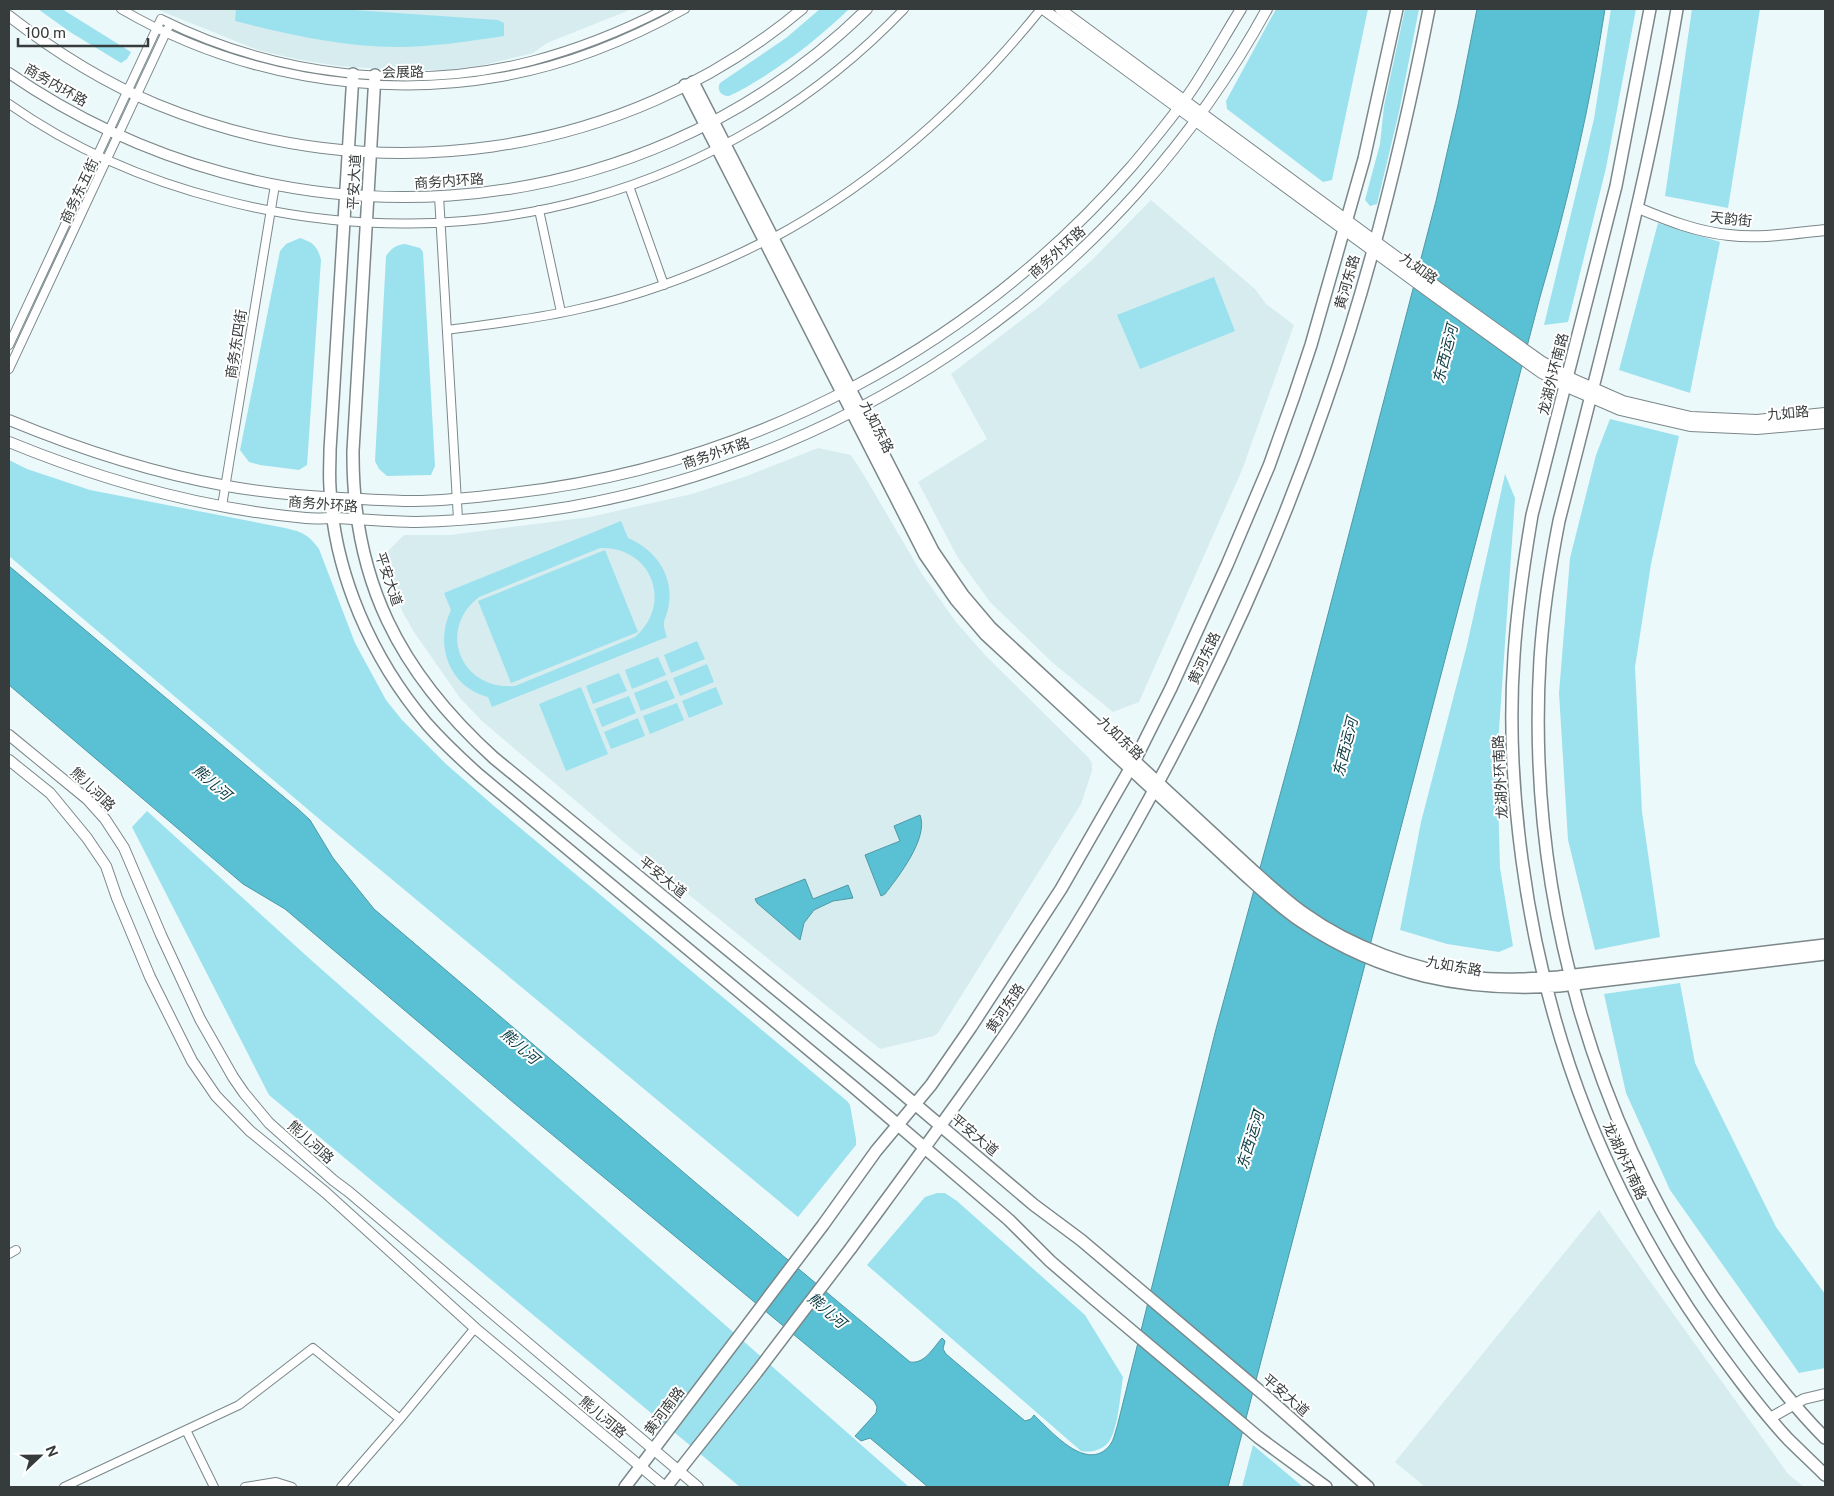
<svg xmlns="http://www.w3.org/2000/svg" width="1834" height="1496" viewBox="0 0 1834 1496" font-family="'Public Sans','Noto Sans SC',sans-serif">
<style>
.built{fill:#d6ecef}
.green{fill:#9ce1ee;fill-rule:evenodd}
.water{fill:#59c1d3;stroke:#4e99a5}
.lines{fill:none;stroke-linecap:round;stroke-linejoin:round}
.minor-casing{stroke:#7b8789;stroke-width:10}
.tertiary-casing{stroke:#7b8789;stroke-width:12}
.secondary-casing{stroke:#7b8789;stroke-width:14}
.minor{stroke:#fff;stroke-width:8}
.tertiary{stroke:#fff;stroke-width:10}
.secondary{stroke:#fff;stroke-width:11}
.secondary-bridge-casing{stroke:#7b8789;stroke-width:14;stroke-linecap:butt}
.secondary-bridge{stroke:#fff;stroke-width:11}
.labels{text-anchor:middle;dominant-baseline:central;stroke-width:4;stroke-linejoin:round;paint-order:stroke}
.street-label{font-size:14px;fill:#363b3b;stroke:#fff}
.water-label{font-size:15px;font-style:italic;fill:#093b43;stroke:#fff}
</style>
<rect width="100%" height="100%" fill="#ecf9fb"/>
<path class="built" d="M156,9H632L547,43L533,53L483,65L447,70H398L338,66L296,59L258,50Z
M1151,200L1255,289L1266,304L1294,325L1242,470L1139,702L1113,712L1053,663L990,602L958,558L918,482L987,439L951,374L1040,306L1092,260Z
M818,448L851,455L862,472L922,574L956,622L985,655L1088,757L1092,763V771L1081,804L938,1033L934,1036L880,1049L631,848L482,721L460,698L414,632L402,611L383,556L404,535H450L590,517L692,494L744,477Z
M1599,1210L1788,1474L1804,1487H1425L1395,1462Z"/>
<path class="green" d="M38,9H62L131,52L127,59L121,63L70,32Z
M236,9H339L498,20L504,23V36C470,41 432,47 397,47C342,47 287,34 235,21Z
M820,9H849C815,42 772,75 729,96C722,97 716,90 720,83L786,38Z
M1276,9H1368L1332,180L1323,182L1227,109L1226,101Z
M1405,9H1419L1399,112L1377,204L1370,206L1365,200L1380,144L1384,106Z
M1611,9H1636L1606,168L1568,322L1544,325L1594,119Z
M1692,9H1760L1728,208L1665,196Z
M1658,223L1720,242L1690,393L1619,370Z
M300,238C313,242 318,247 321,260L307,465L299,470L260,465L249,462L240,450L280,251L286,244Z
M405,244L420,248L423,252L435,466L431,475L387,476L379,469L375,461L386,256C392,248 395,245 405,244Z
M1214,277L1235,331L1140,369L1117,315Z
M1610,419L1679,436L1651,564L1635,667L1642,812L1660,937L1595,950L1568,840L1559,693L1570,558L1596,455Z
M9,460L27,469L90,490L285,528C302,532 308,534 319,549L355,643L386,700L402,720L446,764L494,806L847,1101L850,1105L856,1139V1145L798,1217L324,823L9,556Z
M1505,474L1515,498L1497,759L1500,868L1513,946L1499,952L1447,944L1400,930L1421,822L1467,645Z
M621,521L628,538C654,549 673,573 669,603C667,621 660,618 667,637L492,707L488,697C449,687 434,644 451,610L444,593ZM600,548C651,546 674,603 635,637L515,686C461,691 436,630 479,597Z
M605,550L638,632L511,683L478,601Z
M697,641L705,659L671,673L664,655Z
M658,657L666,675L632,689L625,670Z
M707,664L714,682L680,696L673,678Z
M619,673L627,691L593,704L586,686Z
M667,680L675,698L641,711L634,693Z
M581,687L608,754L566,771L539,704Z
M716,687L723,704L689,718L682,701Z
M629,696L636,713L602,727L595,709Z
M677,703L684,720L650,734L643,716Z
M638,718L645,736L611,749L604,732Z
M147,811L311,960L909,1487H740L269,1095L132,827Z
M1680,983L1695,1063L1776,1227L1825,1294V1368L1799,1373L1670,1190L1626,1093L1604,994Z
M937,1193H945L957,1201L1085,1315L1123,1377C1120,1395 1119,1424 1110,1440C1104,1450 1091,1453 1081,1451L867,1265L925,1197Z
M1253,1445L1303,1487H1242Z"/>
<path class="water" d="M1477,9H1605C1590,106 1568,202 1540,297L1228,1487H928L870,1438L861,1441L855,1436L876,1413L877,1407L874,1401L514,1103L285,909L243,884L9,685V566L297,808L310,820L333,858L374,909L696,1183L910,1362C925,1364 932,1349 942,1338L945,1341L943,1349L946,1354L1025,1421L1031,1419L1034,1415C1051,1431 1087,1474 1110,1445C1114,1440 1115,1432 1117,1427L1216,1029L1298,729L1436,201L1458,105Z
M920,815C929,838 898,877 885,894L881,896L865,855L900,841L894,826Z
M805,879L813,899L848,885L853,898L833,901L814,910L804,923L800,940L757,903L755,899Z"/>
<g class="lines">
<defs>
<path id="minor" d="M121,9C234,75 371,100 501,77C565,66 629,40 685,9
M9,104C73,149 148,181 223,200C470,265 727,194 904,9
M629,186L664,285
M439,196L458,519
M539,210L561,312
M773,238C879,181 966,102 1041,9
M447,330C491,324 536,319 579,309C644,295 706,271 765,241
M9,345L161,19C273,75 409,92 531,61C577,49 622,31 665,9
M9,369L168,28
M222,506L275,185
M9,1254L16,1250
M186,1430L214,1487
M64,1487L239,1405L313,1348L400,1419
M245,1487L276,1482L292,1487
M341,1487L400,1419L475,1328"/>
<path id="tertiary" d="M1043,9L1433,295L1540,372L1569,388L1620,410L1690,426L1757,429L1825,423
M1060,9L1439,288L1541,361L1573,379L1623,401L1691,417L1757,420L1825,413
M9,16C54,51 103,82 156,104C372,193 622,160 802,9
M9,73C275,256 633,238 867,9
M1638,208C1667,220 1697,232 1729,235C1761,239 1794,233 1825,230
M9,420C79,449 152,473 227,486C265,493 303,496 341,498C365,499 389,501 413,501C446,501 479,497 512,493C751,466 973,348 1131,167C1152,142 1174,116 1193,88C1210,62 1225,35 1241,9
M9,442C104,481 204,509 306,518C316,519 325,518 335,518C362,519 389,522 416,522C466,521 519,515 569,507C866,454 1122,273 1267,9
M9,735L87,799L105,819L124,848L161,935L200,1019L233,1077L244,1093L269,1123L333,1180L349,1192L698,1487
M9,760L50,793L87,838L106,866L117,898L150,977L192,1061L216,1096L250,1131L325,1192L475,1328L665,1487
M1770,1418L1804,1399L1825,1394"/>
<path id="secondary" d="M1650,9L1616,186L1532,515C1524,562 1517,608 1514,656C1509,724 1513,793 1522,860C1546,1039 1608,1197 1713,1344C1736,1376 1760,1409 1788,1439C1800,1451 1813,1463 1825,1475
M1677,9C1648,182 1602,351 1559,521C1550,567 1543,613 1540,659C1526,894 1594,1132 1731,1322C1760,1363 1790,1403 1825,1438
M353,74L330,450C330,463 329,475 330,488C334,574 372,659 427,724C443,742 461,759 479,775L856,1089L1009,1220L1050,1261L1094,1299L1258,1437L1326,1487
M375,75L353,451C352,580 399,672 494,758L889,1082L1034,1205L1081,1240L1133,1284
M693,82L933,551L963,595L991,628L1249,867C1267,883 1285,900 1305,914C1351,947 1414,970 1470,977C1499,981 1529,979 1558,977L1825,945
M685,85L925,555L956,600L985,634L1243,873C1262,890 1281,908 1302,922C1381,975 1465,992 1559,986L1825,954
M851,1248C933,1136 1017,1025 1088,906C1183,747 1265,580 1325,405C1370,277 1403,142 1429,9
M1269,1399L1368,1487
M625,1487L823,1225L876,1151L931,1085L971,1027L1061,889L1135,760L1171,688L1227,565L1269,466L1294,396L1311,345L1364,159L1397,9
M666,1487L756,1373"/>
</defs>
<use href="#minor" class="minor-casing"/>
<use href="#tertiary" class="tertiary-casing"/>
<use href="#secondary" class="secondary-casing"/>
<use href="#minor" class="minor"/>
<use href="#tertiary" class="tertiary"/>
<use href="#secondary" class="secondary"/>
<defs>
<path id="secondary-bridge" d="M1133,1284L1269,1399
M756,1373L851,1248"/>
</defs>
<use href="#secondary-bridge" class="secondary-bridge-casing"/>
<use href="#secondary-bridge" class="secondary-bridge"/>
</g>
<g class="labels">
<g class="street-label">
<text transform="translate(403 72) rotate(-1)">会展路</text>
<text transform="translate(56 85) rotate(30)">商务内环路</text>
<text transform="translate(449 181) rotate(-4)">商务内环路</text>
<text transform="translate(354 182) rotate(-87)">平安大道</text>
<text transform="translate(79 191) rotate(-65)">商务东五街</text>
<text transform="translate(1731 219) rotate(6)">天韵街</text>
<text transform="translate(1057 252) rotate(-42)">商务外环路</text>
<text transform="translate(1419 268) rotate(36)">九如路</text>
<text transform="translate(1347 282) rotate(-74)">黄河东路</text>
<text transform="translate(236 344) rotate(-81)">商务东四街</text>
<text transform="translate(1553 374) rotate(-76)">龙湖外环南路</text>
<text transform="translate(1788 413) rotate(-5)">九如路</text>
<text transform="translate(877 427) rotate(63)">九如东路</text>
<text transform="translate(716 453) rotate(-19)">商务外环路</text>
<text transform="translate(323 504) rotate(4)">商务外环路</text>
<text transform="translate(389 579) rotate(71)">平安大道</text>
<text transform="translate(1204 658) rotate(-65)">黄河东路</text>
<text transform="translate(1121 738) rotate(43)">九如东路</text>
<text transform="translate(1500 777) rotate(-93)">龙湖外环南路</text>
<text transform="translate(93 789) rotate(44)">熊儿河路</text>
<text transform="translate(663 877) rotate(39)">平安大道</text>
<text transform="translate(1454 966) rotate(10)">九如东路</text>
<text transform="translate(1005 1008) rotate(-56)">黄河东路</text>
<text transform="translate(975 1135) rotate(40)">平安大道</text>
<text transform="translate(311 1142) rotate(42)">熊儿河路</text>
<text transform="translate(1625 1161) rotate(65)">龙湖外环南路</text>
<text transform="translate(1286 1395) rotate(41)">平安大道</text>
<text transform="translate(664 1411) rotate(-53)">黄河南路</text>
<text transform="translate(603 1417) rotate(40)">熊儿河路</text>
</g>
<g class="water-label">
<text transform="translate(1445 354) rotate(-76)">东西运河</text>
<text transform="translate(1345 747) rotate(-76)">东西运河</text>
<text transform="translate(212 782) rotate(41)">熊儿河</text>
<text transform="translate(520 1046) rotate(41)">熊儿河</text>
<text transform="translate(1250 1140) rotate(-73)">东西运河</text>
<text transform="translate(827 1310) rotate(41)">熊儿河</text>
</g>
</g>
<rect width="1834" height="1496" fill="none" stroke="#363b3b" stroke-width="20"/>
<g transform="translate(40 1456) rotate(68)" stroke="#ffffff" stroke-width="4" paint-order="stroke">
<path d="M0-4L9 19L0 12L-9 19Z" fill="#363b3b"/>
<text y="-8" font-size="14" font-weight="bold" text-anchor="middle" fill="#363b3b">N</text>
</g>
<path d="M18 38v8h130v-8" fill="none" stroke="#363b3b" stroke-width="2.5"/>
<text x="25" y="38" font-size="15" fill="#363b3b" stroke="#ffffff" stroke-width="4" paint-order="stroke">100 m</text>
</svg>
